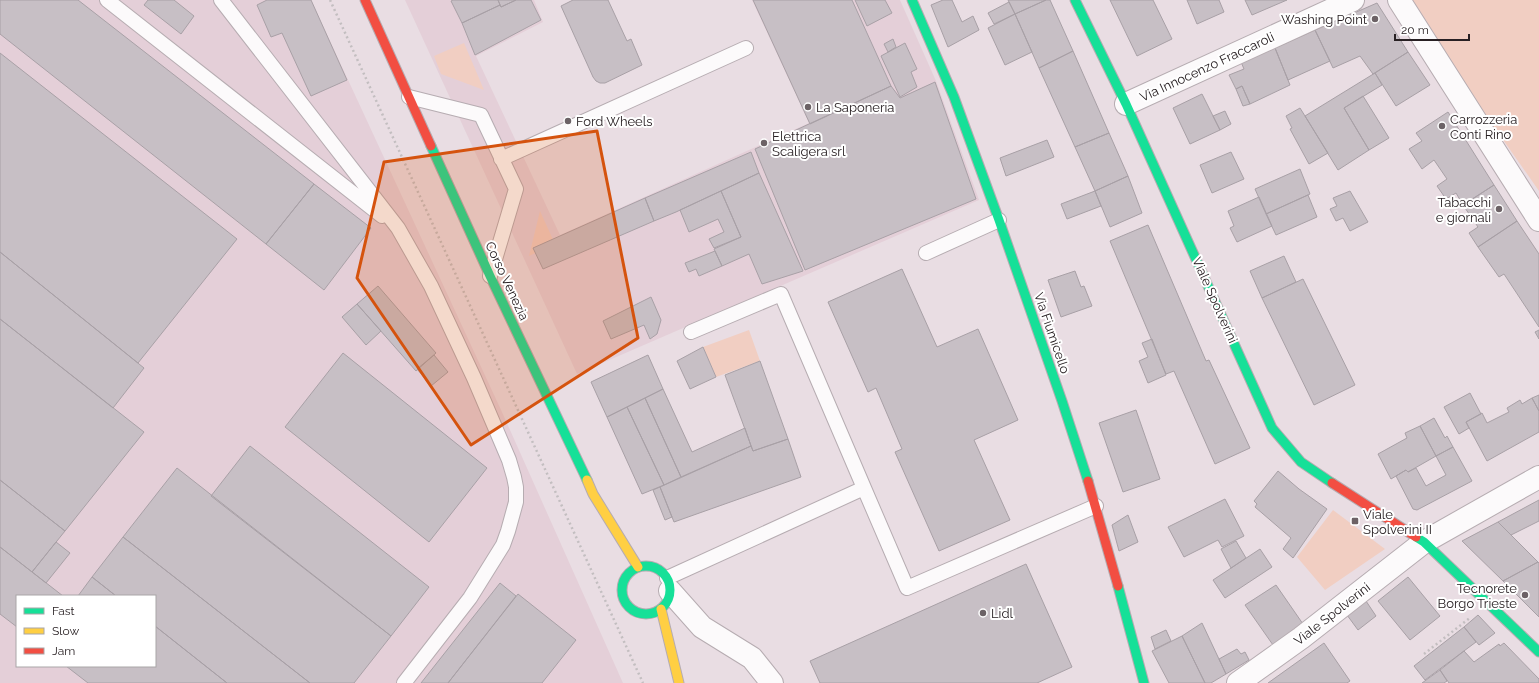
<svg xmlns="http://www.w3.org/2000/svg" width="1539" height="683" viewBox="0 0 1539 683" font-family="Raleway,sans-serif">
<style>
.built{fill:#e4cfd8;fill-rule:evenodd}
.green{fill:#f1cec2}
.building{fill:#c7bfc5;stroke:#a8a0a6}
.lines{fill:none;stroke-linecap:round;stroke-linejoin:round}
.lane-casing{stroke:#b6acb1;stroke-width:16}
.street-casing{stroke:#b6acb1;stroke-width:24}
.fast-casing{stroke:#b6acb1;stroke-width:11}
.slow-casing{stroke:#b6acb1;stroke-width:11}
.jam-casing{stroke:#b6acb1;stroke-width:11}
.path{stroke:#c3bec0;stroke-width:2.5;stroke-dasharray:2 3;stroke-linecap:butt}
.lane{stroke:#fcfafb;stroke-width:14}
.street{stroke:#fcfafb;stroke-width:22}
.fast{stroke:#16e098;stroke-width:9}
.slow{stroke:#ffcf43;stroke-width:9}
.jam{stroke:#f24e42;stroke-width:9}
.marked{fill:#d5530e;fill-opacity:0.2;stroke:#d5530e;stroke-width:3;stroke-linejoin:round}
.poi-dot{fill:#6c6266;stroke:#fff;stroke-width:1.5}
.labels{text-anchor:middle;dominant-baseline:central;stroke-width:4;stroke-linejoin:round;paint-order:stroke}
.poi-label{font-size:13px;fill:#282023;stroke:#fff;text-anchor:start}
.street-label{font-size:13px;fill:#282023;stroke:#fff}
</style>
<rect width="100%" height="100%" fill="#e9dde3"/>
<path class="built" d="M0,0H311L502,412L623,683H0ZM17,596H155V666H17Z
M405,0H534L543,22L476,56L560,235L809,123L752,0H900L936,81L979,200L577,374Z"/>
<path class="green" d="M1405,0H1539V191Z
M464,43L484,90L441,74L434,56Z
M540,211L555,244L529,256Z
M749,330L760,361L716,377L703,347Z
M1333,510L1385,549L1325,590L1297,557Z"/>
<path class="building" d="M0,0H78L314,184L266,244L0,34Z
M148,0H174L194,16L181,34L144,5Z
M267,0H311L347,80L311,96L282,33L271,37L257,5Z
M453,0H498L500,5L462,23L451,1Z
M498,0H516L501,7Z
M516,0H531L541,20L475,55L462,23L500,5L501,7Z
M573,0H608L627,41L631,39L642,65L605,83H600L596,81L593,77L561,6Z
M753,0H852L891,86L810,124Z
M855,0H885L892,13L867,26Z
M943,0H952L962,22L973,16L979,30L948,47L931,5Z
M1008,0H1046L1015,14Z
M1046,0H1050L1073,51L1039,68L1015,14Z
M1110,0H1153L1172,39L1137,56Z
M1187,0H1219L1224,12L1197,24Z
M1245,0H1287L1252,15Z
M1009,2L1015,14L994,24L988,13Z
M1377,3L1408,52L1373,74L1360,56L1333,68L1315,30Z
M1015,14L1032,52L1005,65L988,28Z
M1315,30L1330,61L1288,80L1275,48Z
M893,39L896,47L888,52L884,44Z
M905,43L917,69L911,72L917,87L900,97L881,56Z
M1275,48L1290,85L1250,104L1242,86L1236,89L1229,75L1244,69L1241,62Z
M1073,51L1109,133L1075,147L1039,68Z
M1408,52L1430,85L1396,106L1375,73Z
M0,53L237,239L138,363L0,252Z
M1375,73L1382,85L1344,108L1369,150L1338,170L1305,116Z
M935,82L976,199L805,270L755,149L891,86L900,98Z
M1242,86L1250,104L1243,106L1236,89Z
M1202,94L1220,130L1190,144L1173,108Z
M1363,96L1389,138L1369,150L1344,108Z
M1300,108L1328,153L1309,164L1290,129L1292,128L1286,116Z
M1225,111L1231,124L1220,130L1213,116Z
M1448,112L1494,185L1463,205L1456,193L1446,199L1437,186L1447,179L1434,160L1422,169L1409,149L1422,141L1416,133Z
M1109,133L1128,176L1095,191L1075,147Z
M1047,140L1054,157L1006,176L1000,158Z
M751,152L759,173L676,212L654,221L645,198Z
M1231,152L1244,179L1212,193L1200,165Z
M1300,169L1310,194L1266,214L1255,189Z
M759,173L803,271L762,284L749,254L722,266L714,249L741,237L721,191Z
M1128,176L1142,213L1110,227L1095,191Z
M314,184L371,228L324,290L266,244Z
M1494,185L1517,221L1478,247L1469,233L1478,227L1463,205Z
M721,191L741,237L714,248L709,239L724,232L718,219L689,232L680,210Z
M1095,191L1101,206L1067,219L1061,204Z
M1350,191L1368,222L1350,231L1343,218L1336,221L1330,209L1337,206L1333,198Z
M1308,195L1317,217L1276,235L1266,214Z
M1259,197L1272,226L1237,242L1230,228L1234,226L1228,211Z
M645,198L654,221L543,269L533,248Z
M1517,221L1539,254V327L1504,274L1499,277L1478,247Z
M1148,225L1206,361L1209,360L1250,448L1215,464L1174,371L1166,374L1110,241Z
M715,251L722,266L699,276L696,269L689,272L685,263Z
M0,252L144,368L113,408L0,319Z
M1284,256L1296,282L1262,298L1250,271Z
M902,269L937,347L978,329L1018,420L974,440L1010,520L939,551L895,452L902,449L876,388L868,392L828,302Z
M1075,271L1081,287L1084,286L1092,306L1061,317L1048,280Z
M1303,279L1355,385L1314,405L1262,298Z
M378,286L436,353L416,371L357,304Z
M651,297L661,320L657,334L650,339L644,325L611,339L603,321Z
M357,304L381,331L366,345L342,317Z
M0,319L144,432L65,531L0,480Z
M1539,330V339L1535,332Z
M1152,339L1166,375L1148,383L1139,361L1148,357L1142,343Z
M703,347L716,377L690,389L677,361Z
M343,353L487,468L429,542L285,427Z
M434,355L448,372L431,386L417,369Z
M648,355L663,389L607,417L591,382Z
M760,361L788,439L753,451L725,375Z
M663,389L692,452L745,428L751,446L681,477L645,398Z
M1470,393L1481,414L1466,422L1469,428L1459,434L1444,407Z
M1539,395V411L1532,398Z
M645,398L681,477L664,485L627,407Z
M1532,398L1539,411V432L1487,461L1466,422L1482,413L1487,423L1509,412L1507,408L1520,400L1522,404Z
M627,407L664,485L642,494L607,417Z
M1136,410L1160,479L1123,492L1099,423Z
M1434,418L1445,438L1447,436L1453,447L1436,456L1420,426Z
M1420,426L1436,456L1408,472L1406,470L1391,479L1378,454L1407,438L1405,433Z
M788,439L801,477L674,522L660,487L751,446L753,451Z
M250,446L429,587L391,636L211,496Z
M1453,447L1472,481L1417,510L1413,509L1396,476L1406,470L1408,472L1416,468L1426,486L1446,475L1436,456Z
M177,468L391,636L354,683H310L123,537Z
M1278,471L1299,489L1327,509L1293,558L1283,549L1291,538L1255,507L1257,504L1254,501Z
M0,480L65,531L32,572L0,547Z
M660,487L672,517L665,520L653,490Z
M1225,499L1244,536L1222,547L1218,540L1184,557L1168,527Z
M1539,500V521L1511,535L1498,522Z
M1128,515L1138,542L1119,551L1112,525Z
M1498,522L1538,562L1503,581L1462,541Z
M123,537L310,683H227L155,626V596H116L92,577Z
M1236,541L1246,558L1231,568L1221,549Z
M56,542L70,553L46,583L32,572Z
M0,547L63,596H17V627L0,614Z
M1260,549L1272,567L1225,598L1213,580Z
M1538,562L1539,563V617L1503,581Z
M1026,564L1072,667L1037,683H820L810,661Z
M92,577L116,596H78Z
M1408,577L1440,616L1410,640L1378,601Z
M500,583L516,596L448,683H421Z
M1276,585L1303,624L1273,645L1245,605Z
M518,594L576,640L542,683H448Z
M1366,601L1376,616L1358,630L1347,615Z
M1478,615L1495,633L1479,645L1464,627Z
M1202,623L1226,674L1211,683H1205L1182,636Z
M155,626L227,683H88L66,666H155Z
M1464,627L1476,642L1425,680L1414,666Z
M1166,630L1171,641L1155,649L1151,637Z
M1182,636L1205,683H1169L1152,651Z
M1324,643L1350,681L1347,683H1268Z
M1504,643L1539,679V683H1449L1440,670L1464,651L1474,662L1499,644L1500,646Z
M1237,649L1241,654L1245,652L1249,660L1226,674L1219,659Z
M1440,670L1447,681L1444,683H1422Z"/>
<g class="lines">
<defs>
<path id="lane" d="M107,0L382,216
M221,0L398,228L431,286L474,378L509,460L514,477L516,487V502L508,531L503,545L470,598L404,683
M409,97L481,115L516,189L490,276
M501,159L746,48
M926,253L999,220
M864,488L907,588L1096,506
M667,578L864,488L781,294L691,332"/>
<path id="street" d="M1399,0L1539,220
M1126,104L1353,0
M670,591L702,627L752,658L772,683
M1238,683L1301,638L1424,542L1539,477"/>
<path id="fast" d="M912,0L954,97L999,220L1062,401L1088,481
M1075,0L1126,104L1272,428L1301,462L1332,483
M431,146L490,276L587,480
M1416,537L1424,542L1539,652
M622 590a24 24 0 1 1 48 0a24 24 0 1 1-48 0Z
M1118,586L1144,683"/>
<path id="slow" d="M587,480L593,494L638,567
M661,609L679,683"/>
<path id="jam" d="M365,0L431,146
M1088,481L1118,586
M1332,483L1416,537"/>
</defs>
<use href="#lane" class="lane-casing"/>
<use href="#street" class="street-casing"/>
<use href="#fast" class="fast-casing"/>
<use href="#slow" class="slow-casing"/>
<use href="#jam" class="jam-casing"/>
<path class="path" d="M330,0L643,683
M1424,654L1471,617"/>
<use href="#lane" class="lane"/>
<use href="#street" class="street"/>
<use href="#fast" class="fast"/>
<use href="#slow" class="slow"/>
<use href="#jam" class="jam"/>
</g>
<path class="marked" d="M597,131L638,338L471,445L357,278L384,162Z"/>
<g class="poi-dot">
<circle cx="1375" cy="19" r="4"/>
<circle cx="808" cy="107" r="4"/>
<circle cx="568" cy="121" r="4"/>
<circle cx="1442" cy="126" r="4"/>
<circle cx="764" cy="143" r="4"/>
<circle cx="1499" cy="209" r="4"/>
<rect x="1351" y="517" width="8" height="8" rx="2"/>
<circle cx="1525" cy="595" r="4"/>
<circle cx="983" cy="613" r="4"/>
</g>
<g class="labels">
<g class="poi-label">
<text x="1367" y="19" text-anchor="end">Washing Point</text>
<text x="816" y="107">La Saponeria</text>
<text x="1450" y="119">Carrozzeria<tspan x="1450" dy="15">Conti Rino</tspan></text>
<text x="576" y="121">Ford Wheels</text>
<text x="772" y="136">Elettrica<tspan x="772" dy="15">Scaligera srl</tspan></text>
<text x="1491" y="202" text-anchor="end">Tabacchi<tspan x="1491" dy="15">e giornali</tspan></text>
<text x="1363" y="514">Viale<tspan x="1363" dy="15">Spolverini II</tspan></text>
<text x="1517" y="588" text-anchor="end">Tecnorete<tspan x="1517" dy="15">Borgo Trieste</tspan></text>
<text x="991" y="613">Lidl</text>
</g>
<g class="street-label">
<text transform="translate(1207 67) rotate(-25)">Via Innocenzo Fraccaroli</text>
<text transform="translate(507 281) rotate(65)">Corso Venezia</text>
<text transform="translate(1215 300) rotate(66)">Viale Spolverini</text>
<text transform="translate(1052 333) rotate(71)">Via Fiumicello</text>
<text transform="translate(1332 614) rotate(-38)">Viale Spolverini</text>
</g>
</g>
<rect x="16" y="595" width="140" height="72" fill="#ffffff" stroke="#a9a6a7"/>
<rect x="24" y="608" width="20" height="6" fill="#16e098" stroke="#a9a6a7"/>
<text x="52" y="615" font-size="12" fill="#282023">Fast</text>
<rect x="24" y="628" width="20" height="6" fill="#ffcf43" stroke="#a9a6a7"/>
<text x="52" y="635" font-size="12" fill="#282023">Slow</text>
<rect x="24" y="648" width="20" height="6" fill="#f24e42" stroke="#a9a6a7"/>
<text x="52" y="655" font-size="12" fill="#282023">Jam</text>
<path d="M1395 34v6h74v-6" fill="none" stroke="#282023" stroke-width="2"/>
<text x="1401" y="34" font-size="12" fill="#282023" stroke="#ffffff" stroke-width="3" paint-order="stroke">20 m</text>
</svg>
